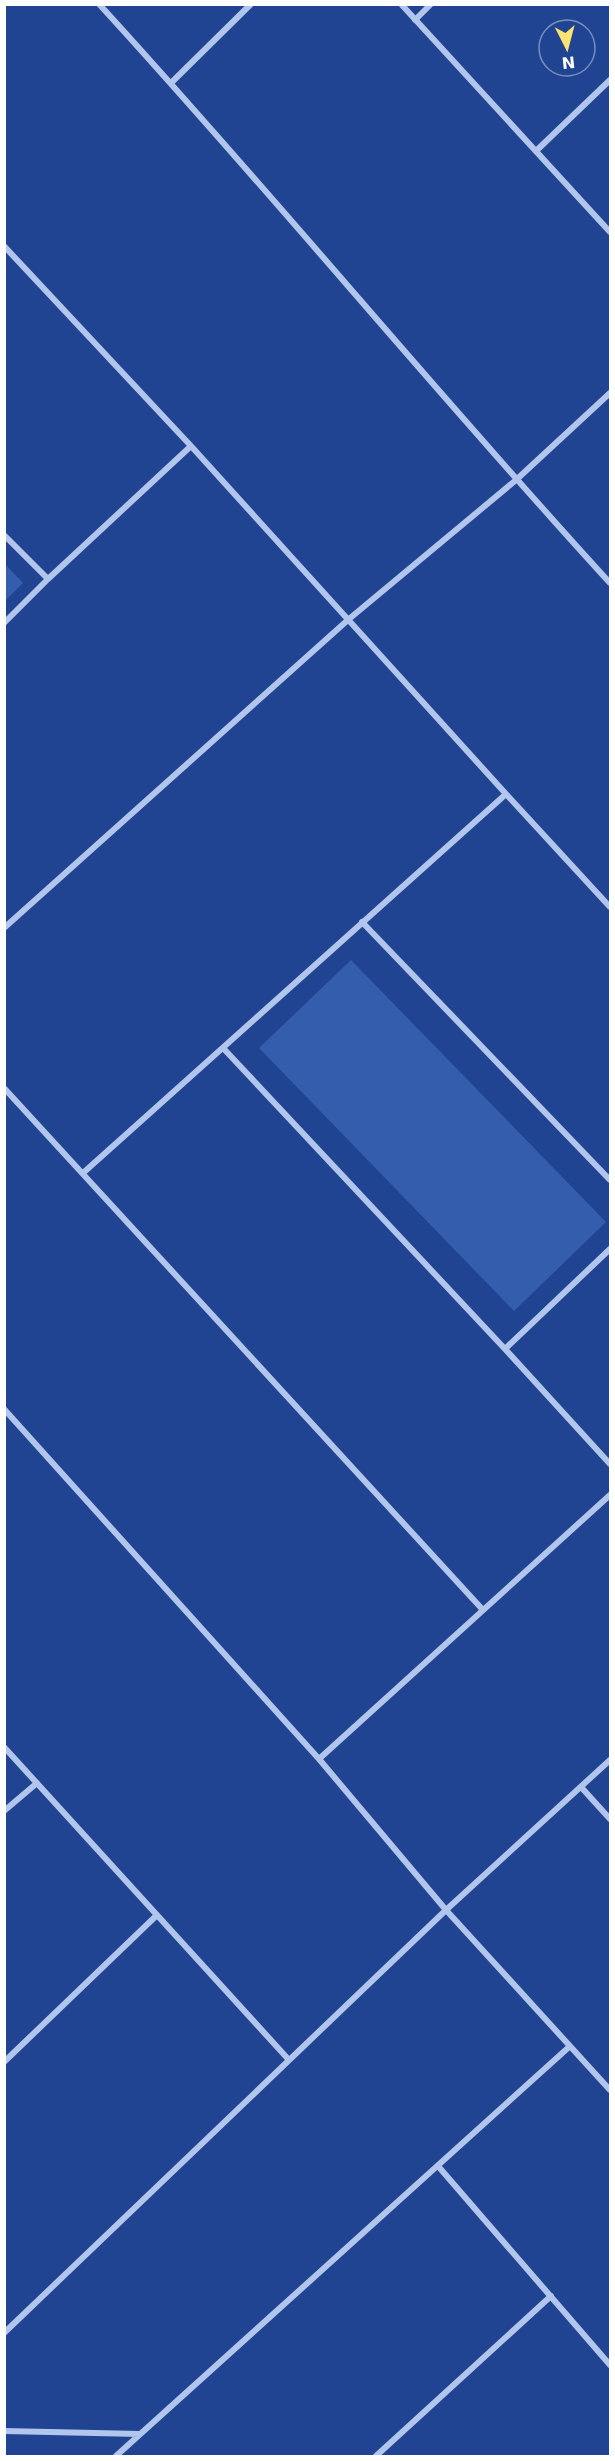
<svg xmlns="http://www.w3.org/2000/svg" width="615" height="2461" viewBox="0 0 615 2461" font-family="'DejaVu Sans',sans-serif">
<style>
.green{fill:#345dae}
.lines{fill:none;stroke-linecap:round;stroke-linejoin:round}
.street{stroke:#b1c5ed;stroke-width:6}
</style>
<rect width="100%" height="100%" fill="#204491"/>
<path class="green" d="M5,564L23,583L5,601Z
M351,960L606,1222L514,1311L259,1048Z"/>
<g class="lines">
<path class="street" d="M99,4C273,194 436,393 610,583
M401,4L610,232
M415,20L431,4
M171,83L251,4
M536,151L610,80
M4,246L191,446L506,794L610,907
M4,535L48,579
M4,623L48,579L191,446
M362,922L610,1180
M4,928L349,619L516,480L610,393
M223,1048L505,1349
M4,1088L483,1610
M83,1173L506,794
M610,1249L505,1349L610,1464
M4,1409L319,1759L446,1910L610,2090
M4,1747L289,2060
M319,1759L610,1495
M581,1787L610,1819
M4,1811L37,1783
M4,2062L157,1915
M438,2166L610,2365
M4,2333L446,1910L610,1760
M4,2431L140,2434
M116,2456L569,2047
M376,2456L551,2296"/>
</g>
<rect width="615" height="2461" fill="none" stroke="#ffffff" stroke-width="12"/>
<g transform="translate(567 48) rotate(174)"><circle r="28" fill="#204491" stroke="#798fbd" stroke-width="1.5"/>
<path d="M0-4.5L10 22L0 15L-10 22Z" fill="#fae372"/>
<text y="-9" font-size="16" font-weight="bold" text-anchor="middle" fill="#ffffff">N</text>
</g>
</svg>
